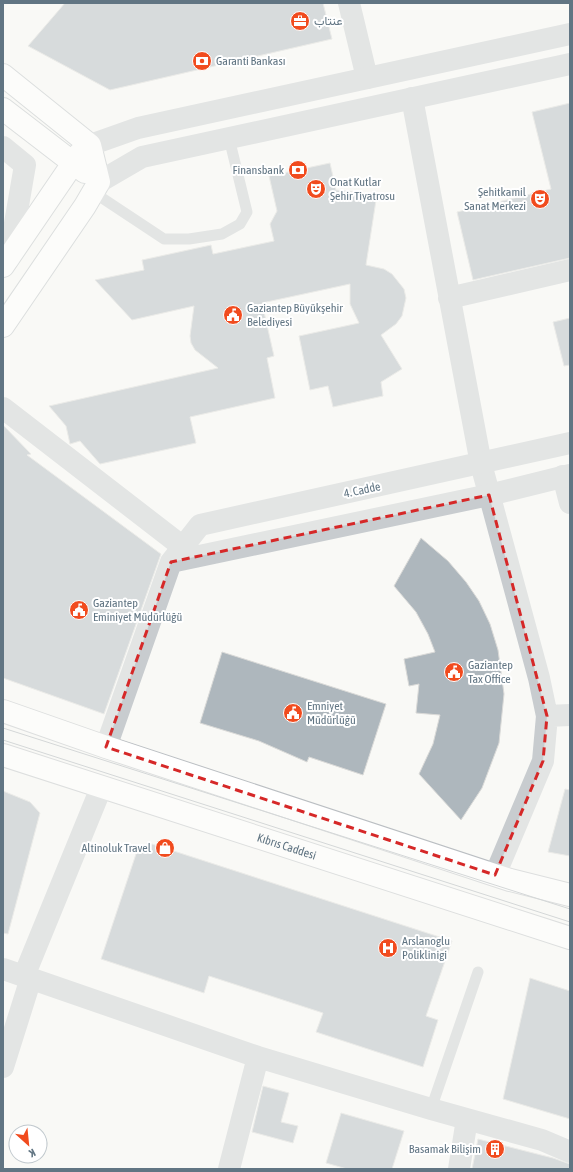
<svg xmlns="http://www.w3.org/2000/svg" width="573" height="1172" viewBox="0 0 573 1172" font-family="'Asap Condensed',Vazirmatn,sans-serif">
<style>
.building{fill:#aeb7bd;stroke:#dadad8}
.lines{fill:none;stroke-linecap:round;stroke-linejoin:round}
.secondary-casing{stroke:#b8bec2;stroke-width:24}
.primary-casing{stroke:#bbbfc3;stroke-width:24}
.service{stroke:#c8cccf;stroke-width:11}
.minor{stroke:#c8cccf;stroke-width:22}
.tertiary{stroke:#c8cccf;stroke-width:22}
.secondary{stroke:#fff;stroke-width:22}
.primary{stroke:#fff;stroke-width:22}
.tram{stroke:#a6adb3;stroke-width:1}
.marked{fill:none;stroke:#d62828;stroke-width:3;stroke-dasharray:8 5;stroke-linejoin:round}
.labels{text-anchor:middle;dominant-baseline:central;stroke-width:4;stroke-linejoin:round;paint-order:stroke}
.poi-label{font-size:12px;fill:#617583;stroke:#fff;text-anchor:start}
.street-label{font-size:12px;fill:#617583;stroke:#fff}
</style>
<rect width="100%" height="100%" fill="#f9f9f6"/>
<path class="building" d="M65,3H323L332,39L110,90L28,46Z
M570,103V258L473,280L457,212L551,189L532,112Z
M330,163L336,190L377,194L366,265L384,269L392,274L404,289L406,298L402,316L396,324L381,335L402,369L381,382L383,396L333,407L328,386L310,390L299,336L359,323L350,304V284L262,303L274,356L267,358L275,398L190,417L196,443L100,464L80,441L70,444L66,426L49,406L218,368L195,350L191,343L190,336L194,306L132,320L95,280L144,270L142,260L211,245L213,254L274,241L270,224L277,211L269,176Z
M570,318V365L564,366L553,322Z
M3,425L31,454L27,455L161,554L104,714L3,678Z
M421,538L448,561L466,582L479,601L490,624L498,650L504,694L499,743L482,788L461,820L419,774L433,744L440,715L416,713L419,684L409,686L404,659L435,652L428,634L416,612L394,586Z
M222,652L386,704L363,775L309,757L307,762L259,741L200,723Z
M565,789L570,790V856L548,852Z
M3,791L30,802L40,813L8,934L3,933Z
M149,843L452,941L426,1016L438,1020L423,1067L316,1032L323,1013L209,976L204,993L101,959L136,854L140,847Z
M530,978L570,991V1119L503,1099Z
M263,1086L289,1093L281,1122L298,1126L293,1143L252,1132Z
M341,1113L404,1131L392,1169H347L326,1163Z
M478,1139L553,1158L570,1164V1169H472Z"/>
<g class="lines">
<defs>
<path id="secondary" d="M3,75L90,145L99,182L85,206L3,326
M3,109L85,172
M3,266L80,153"/>
<g id="primary">
<path d="M3,711L106,747L510,880L570,895"/>
<path id="s1" d="M3,755L570,938"/>
</g>
</defs>
<use href="#secondary" class="secondary-casing"/>
<use href="#primary" class="primary-casing"/>
<path class="service" d="M93,192L164,239H189L222,234L240,224L247,212L229,138
M431,1109L478,972"/>
<path class="minor" d="M349,3L367,78
M412,98L481,464L539,678L547,716L543,761L495,875
M3,147L25,165L9,258
M449,298L570,270
M3,408L183,547
M563,476L570,503
M547,716L570,715
M3,969L258,1057L431,1109L542,1140L570,1152
M24,976L101,788
M3,1067L31,978
M229,1169L258,1057
M459,1169L467,1119"/>
<path class="tertiary" d="M80,153L90,145L138,128L570,34
M99,182L142,157L570,64
M171,562L200,525L570,443
M106,747L171,562L489,495L570,475"/>
<use href="#secondary" class="secondary"/>
<use href="#primary" class="primary"/>
<path class="tram" d="M3,728L570,909
M3,740L570,922"/>
</g>
<path d="M0 0H573V1172H0ZM489,495L547,716L543,761L495,875L106,747L171,562Z" fill="#f9f9f6" fill-opacity=".55" fill-rule="evenodd"/>
<path class="marked" d="M489,495L547,716L543,761L495,875L106,747L171,562Z"/>
<defs>
<symbol id="office-disc" viewBox="-11 -11 22 22"><circle r="9.5" fill="#f14b1e" stroke="#fff"/><path d="M-6-3h4V-5.5h4V-3h4V5H-6ZM-1-4.5V-3h2v-1.5ZM-6 0V1H6V0Z" fill="#fff"/></symbol>
<symbol id="bank-disc" viewBox="-11 -11 22 22"><circle r="9.5" fill="#f14b1e" stroke="#fff"/><path d="M-6-4H6V4H-6ZM0-2.3a2.3 2.3 0 1 0 0 4.6a2.3 2.3 0 1 0 0-4.6Z" fill="#fff"/></symbol>
<symbol id="theatre-disc" viewBox="-11 -11 22 22"><circle r="9.5" fill="#f14b1e" stroke="#fff"/><path d="M-5-5.5Q0-4 5-5.5V0Q5 5 0 6Q-5 5-5 0ZM-3.3-2.5H-1v1.5H-3.3ZM1-2.5H3.3v1.5H1ZM-2.8 1Q0 5.5 2.8 1Z" fill="#fff"/></symbol>
<symbol id="civic-disc" viewBox="-11 -11 22 22"><circle r="9.5" fill="#f14b1e" stroke="#fff"/><path d="M-.6-6.5H3V-4.5H.6V-3L4-1V1h2V6H-6V1h2V-1L-.6-3ZM-1.2 2.5V6h2.4V2.5Z" fill="#fff"/></symbol>
<symbol id="shop-disc" viewBox="-11 -11 22 22"><circle r="9.5" fill="#f14b1e" stroke="#fff"/><path d="M-5-2.5h2.3a2.7 3.5 0 0 1 5.4 0H5L5.5 6h-11ZM-1.5-2.5h3a1.5 2.3 0 0 0-3 0Z" fill="#fff"/></symbol>
<symbol id="hospital-disc" viewBox="-11 -11 22 22"><circle r="9.5" fill="#f14b1e" stroke="#fff"/><path d="M-5-5h3v3.5h4V-5h3V5h-3V1.5h-4V5h-3Z" fill="#fff"/></symbol>
<symbol id="building-disc" viewBox="-11 -11 22 22"><circle r="9.5" fill="#f14b1e" stroke="#fff"/><path d="M-4-6H4V6H1V3H-1V6H-4ZM-2.5-4.3h1.7v1.8h-1.7ZM.8-4.3h1.7v1.8H.8ZM-2.5-1h1.7V.8h-1.7ZM.8-1h1.7V.8H.8Z" fill="#fff"/></symbol>
</defs>
<g fill-rule="evenodd">
<use href="#office-disc" x="289" y="10" width="22" height="22"/>
<use href="#bank-disc" x="191" y="50" width="22" height="22"/>
<use href="#bank-disc" x="287" y="159" width="22" height="22"/>
<use href="#theatre-disc" x="305" y="178" width="22" height="22"/>
<use href="#theatre-disc" x="529" y="188" width="22" height="22"/>
<use href="#civic-disc" x="222" y="304" width="22" height="22"/>
<use href="#civic-disc" x="68" y="599" width="22" height="22"/>
<use href="#civic-disc" x="443" y="661" width="22" height="22"/>
<use href="#civic-disc" x="282" y="702" width="22" height="22"/>
<use href="#shop-disc" x="154" y="837" width="22" height="22"/>
<use href="#hospital-disc" x="377" y="937" width="22" height="22"/>
<use href="#building-disc" x="484" y="1138" width="22" height="22"/>
</g>
<g class="labels">
<g class="poi-label">
<text x="314" y="21">عنتاب</text>
<text x="216" y="61">Garanti Bankası</text>
<text x="284" y="170" text-anchor="end">Finansbank</text>
<text x="330" y="182">Onat Kutlar<tspan x="330" dy="14">Şehir Tiyatrosu</tspan></text>
<text x="526" y="192" text-anchor="end">Şehitkamil<tspan x="526" dy="14">Sanat Merkezi</tspan></text>
<text x="247" y="308">Gaziantep Büyükşehir<tspan x="247" dy="14">Belediyesi</tspan></text>
<text x="93" y="603">Gaziantep<tspan x="93" dy="14">Eminiyet Müdürlüğü</tspan></text>
<text x="468" y="665">Gaziantep<tspan x="468" dy="14">Tax Office</tspan></text>
<text x="307" y="706">Emniyet<tspan x="307" dy="14">Müdürlüğü</tspan></text>
<text x="151" y="848" text-anchor="end">Altinoluk Travel</text>
<text x="402" y="941">Arslanoglu<tspan x="402" dy="14">Poliklinigi</tspan></text>
<text x="481" y="1149" text-anchor="end">Basamak Bilişim</text>
</g>
<g class="street-label">
<text transform="translate(362 490) rotate(-12)">4. Cadde</text>
<text stroke="none"><textPath href="#s1" startOffset="298">Kıbrıs Caddesi</textPath></text>
</g>
</g>
<rect width="573" height="1172" fill="none" stroke="#617583" stroke-width="8"/>
<g transform="translate(28 1144) rotate(153)"><circle r="19" fill="#ffffff" stroke="#c0c8cd"/>
<path d="M0-3L7 15L0 10L-7 15Z" fill="#f14b1e"/>
<text y="-6" font-size="11" font-weight="bold" text-anchor="middle" fill="#617583">K</text>
</g>
</svg>
